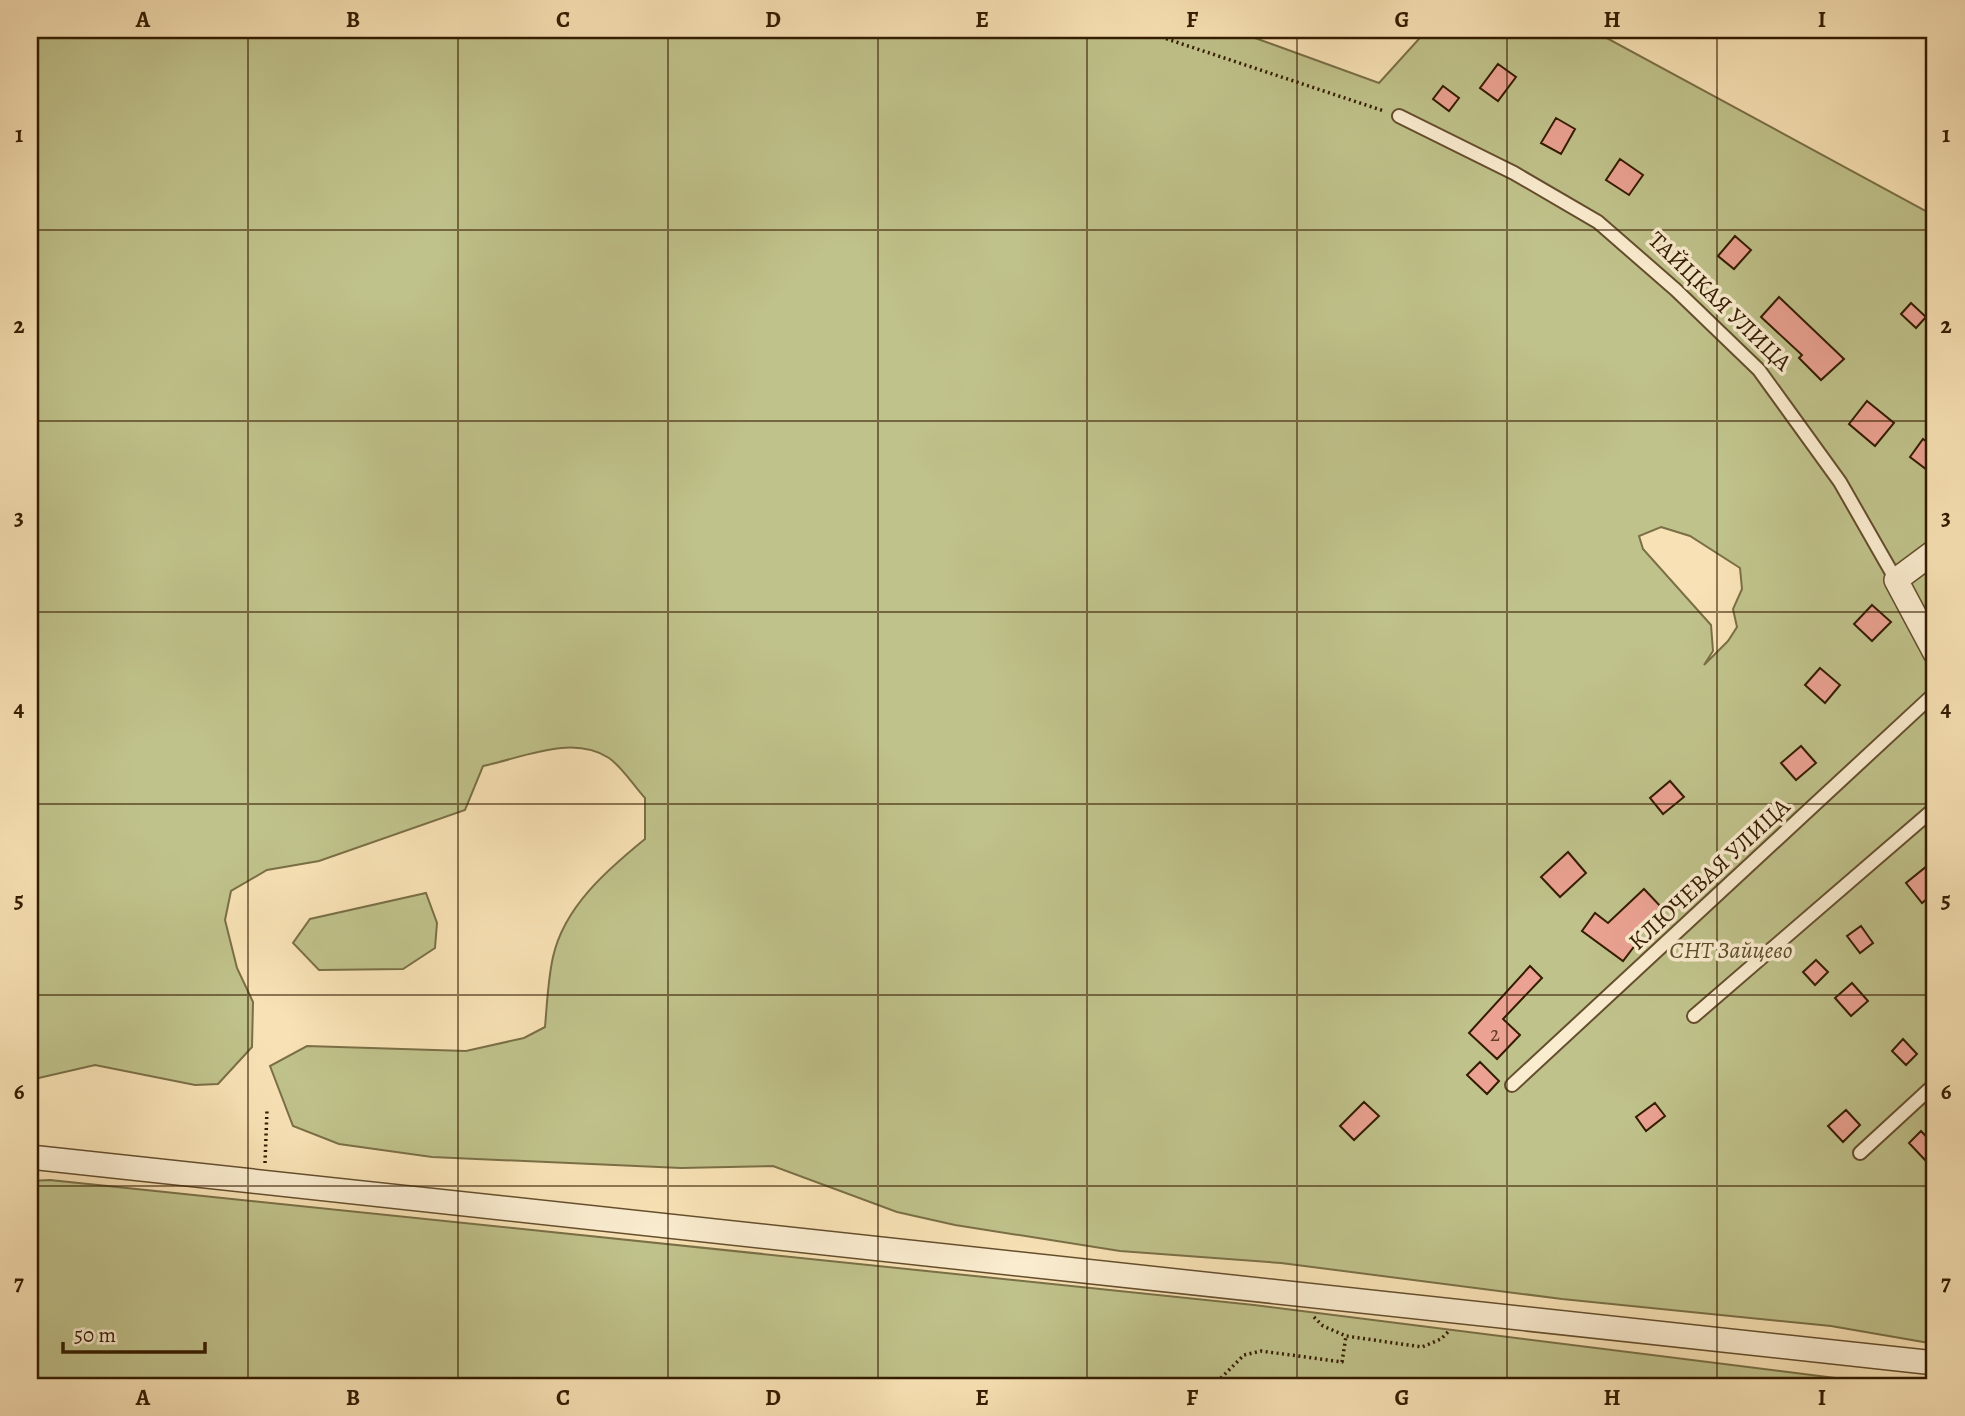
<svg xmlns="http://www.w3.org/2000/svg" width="1965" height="1416" viewBox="0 0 1965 1416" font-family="Alegreya,serif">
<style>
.green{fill:#c0c28b;stroke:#7a6f46;stroke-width:2;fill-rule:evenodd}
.water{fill:#9ebfa9;stroke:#747e65;stroke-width:2}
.building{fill:#eba292;stroke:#341c00;stroke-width:2}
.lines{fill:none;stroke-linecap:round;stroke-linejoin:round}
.lane-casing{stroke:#654e2d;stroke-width:16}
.street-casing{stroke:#654e2d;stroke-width:26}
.path{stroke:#341c00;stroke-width:3.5;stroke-dasharray:2 3.5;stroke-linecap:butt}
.lane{stroke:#faeccf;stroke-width:12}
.street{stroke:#faeccf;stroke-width:23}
.grid{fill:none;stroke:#341c00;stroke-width:2;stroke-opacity:0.55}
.labels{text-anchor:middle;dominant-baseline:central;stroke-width:7;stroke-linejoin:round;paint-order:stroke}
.number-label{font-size:21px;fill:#623e24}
.street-label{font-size:24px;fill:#341c00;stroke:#faeccf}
.park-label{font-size:24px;font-style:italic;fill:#5e4e2a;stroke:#faeccf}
.neatline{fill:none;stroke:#341c00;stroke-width:2.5}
.grid-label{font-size:23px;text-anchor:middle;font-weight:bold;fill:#341c00}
</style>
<rect width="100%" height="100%" fill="#f8e2b5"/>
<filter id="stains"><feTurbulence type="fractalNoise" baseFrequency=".00286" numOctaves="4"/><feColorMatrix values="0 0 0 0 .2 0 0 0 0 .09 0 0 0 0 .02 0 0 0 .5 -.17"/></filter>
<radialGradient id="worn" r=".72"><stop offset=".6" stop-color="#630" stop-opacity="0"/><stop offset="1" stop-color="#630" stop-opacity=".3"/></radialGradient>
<path class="green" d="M30,30H1233L1379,83L1427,30H1592L1935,216V1344L1831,1326L1562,1299L1281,1263L1120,1251L955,1225L897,1212L773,1166L681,1168L432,1157L339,1144L293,1126L270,1066L307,1046L466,1051L524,1038L545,1027C547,1004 548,979 553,957C564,907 607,870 645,839V798C634,786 622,767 609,758C572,734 522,758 483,766L465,810L319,861L267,870L231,891L225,920L237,968L253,1002L252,1047L218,1084L195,1085L95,1065L30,1080ZM1661,527L1690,536L1740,568L1742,589L1733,609L1737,627L1728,641L1704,665L1713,651L1711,625L1643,549L1639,536Z
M426,893L437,923L435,948L403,969L319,970L293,943L310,919Z
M50,1180L1254,1305L1899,1386H1319L1283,1380L1255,1383L1252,1386H30V1181Z"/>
<path class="water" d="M1283,1380L1318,1385L1319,1386H1252L1255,1383Z"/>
<path class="building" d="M1498,64L1516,77L1498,101L1480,88Z
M1443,86L1459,98L1449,111L1433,99Z
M1556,118L1575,129L1561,154L1541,143Z
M1620,159L1643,175L1629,195L1606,180Z
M1735,236L1751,250L1734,269L1718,256Z
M1779,297L1844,359L1821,380L1799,358L1802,355L1761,317Z
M1911,303L1926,317L1916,328L1901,314Z
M1867,401L1894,423L1875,446L1849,424Z
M1923,439L1935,448V476L1910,457Z
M1872,605L1891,622L1872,641L1854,624Z
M1820,668L1840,685L1825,703L1805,685Z
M1801,746L1816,763L1796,780L1781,763Z
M1670,781L1684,797L1663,814L1650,798Z
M1568,852L1586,873L1560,897L1541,877Z
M1927,866L1935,875V892L1922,903L1906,883Z
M1644,889L1663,909L1631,940L1636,944L1623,961L1582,931L1595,913L1608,923Z
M1861,926L1873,943L1860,953L1847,936Z
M1816,960L1828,972L1815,985L1803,972Z
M1530,966L1542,978L1503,1019L1520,1035L1497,1059L1469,1033Z
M1852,983L1868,1001L1851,1016L1835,998Z
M1903,1039L1917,1054L1906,1065L1892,1051Z
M1480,1062L1499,1081L1487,1094L1467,1075Z
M1364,1102L1379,1116L1354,1140L1340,1126Z
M1655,1103L1665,1116L1646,1131L1636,1117Z
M1846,1110L1860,1125L1843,1142L1828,1126Z
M1921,1131L1935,1146V1152L1926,1161L1909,1143Z"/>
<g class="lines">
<defs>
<path id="lane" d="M1399,116L1514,173L1598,222L1676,290L1759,370L1840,482L1896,580
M1694,1016L1935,808
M1512,1085L1935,693
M1860,1153L1935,1084"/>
<path id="street" d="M1935,551L1896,580L1935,653
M30,1157L1935,1363"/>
</defs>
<use href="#lane" class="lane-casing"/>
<use href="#street" class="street-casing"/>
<path class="path" d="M1140,30L1384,111
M265,1163L267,1110
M1314,1317L1323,1326L1346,1336L1422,1347L1441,1339L1449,1331
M1213,1386L1244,1355L1261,1351L1342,1362L1346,1336"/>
<use href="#lane" class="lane"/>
<use href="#street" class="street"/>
</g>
<path class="grid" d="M248,30V1386M458,30V1386M668,30V1386M878,30V1386M1087,30V1386M1297,30V1386M1507,30V1386M1717,30V1386M30,230H1935M30,421H1935M30,612H1935M30,804H1935M30,995H1935M30,1186H1935"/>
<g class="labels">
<g class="number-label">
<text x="1495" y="1034">2</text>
</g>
<g class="street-label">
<text transform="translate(1720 301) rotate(44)">ТАЙЦКАЯ УЛИЦА</text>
<text transform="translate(1709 874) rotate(-43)">КЛЮЧЕВАЯ УЛИЦА</text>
</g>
<g class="park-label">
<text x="1731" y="950">СНТ Зайцево</text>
</g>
</g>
<rect width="1965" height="1416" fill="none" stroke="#f8e2b5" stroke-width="77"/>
<path d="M63 1342v10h142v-10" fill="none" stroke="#341c00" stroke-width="3.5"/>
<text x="74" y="1342" font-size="21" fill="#341c00" stroke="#faeccf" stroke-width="5" paint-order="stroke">50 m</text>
<rect x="38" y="38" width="1888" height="1340" class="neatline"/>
<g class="grid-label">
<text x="143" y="27">A</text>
<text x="353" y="27">B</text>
<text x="563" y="27">C</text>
<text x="773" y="27">D</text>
<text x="982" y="27">E</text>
<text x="1192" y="27">F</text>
<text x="1402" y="27">G</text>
<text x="1612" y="27">H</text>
<text x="1822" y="27">I</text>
<text x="19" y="142">1</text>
<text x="1946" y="142">1</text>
<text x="19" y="333">2</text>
<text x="1946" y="333">2</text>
<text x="19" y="525">3</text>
<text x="1946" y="525">3</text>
<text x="19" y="716">4</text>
<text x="1946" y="716">4</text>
<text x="19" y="907">5</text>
<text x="1946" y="907">5</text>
<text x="19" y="1099">6</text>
<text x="1946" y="1099">6</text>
<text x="19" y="1290">7</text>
<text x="1946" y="1290">7</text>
<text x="143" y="1405">A</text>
<text x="353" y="1405">B</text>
<text x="563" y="1405">C</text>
<text x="773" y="1405">D</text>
<text x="982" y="1405">E</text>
<text x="1192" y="1405">F</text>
<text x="1402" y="1405">G</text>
<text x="1612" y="1405">H</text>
<text x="1822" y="1405">I</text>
</g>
<rect width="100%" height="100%" filter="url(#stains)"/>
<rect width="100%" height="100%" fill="url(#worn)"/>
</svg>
